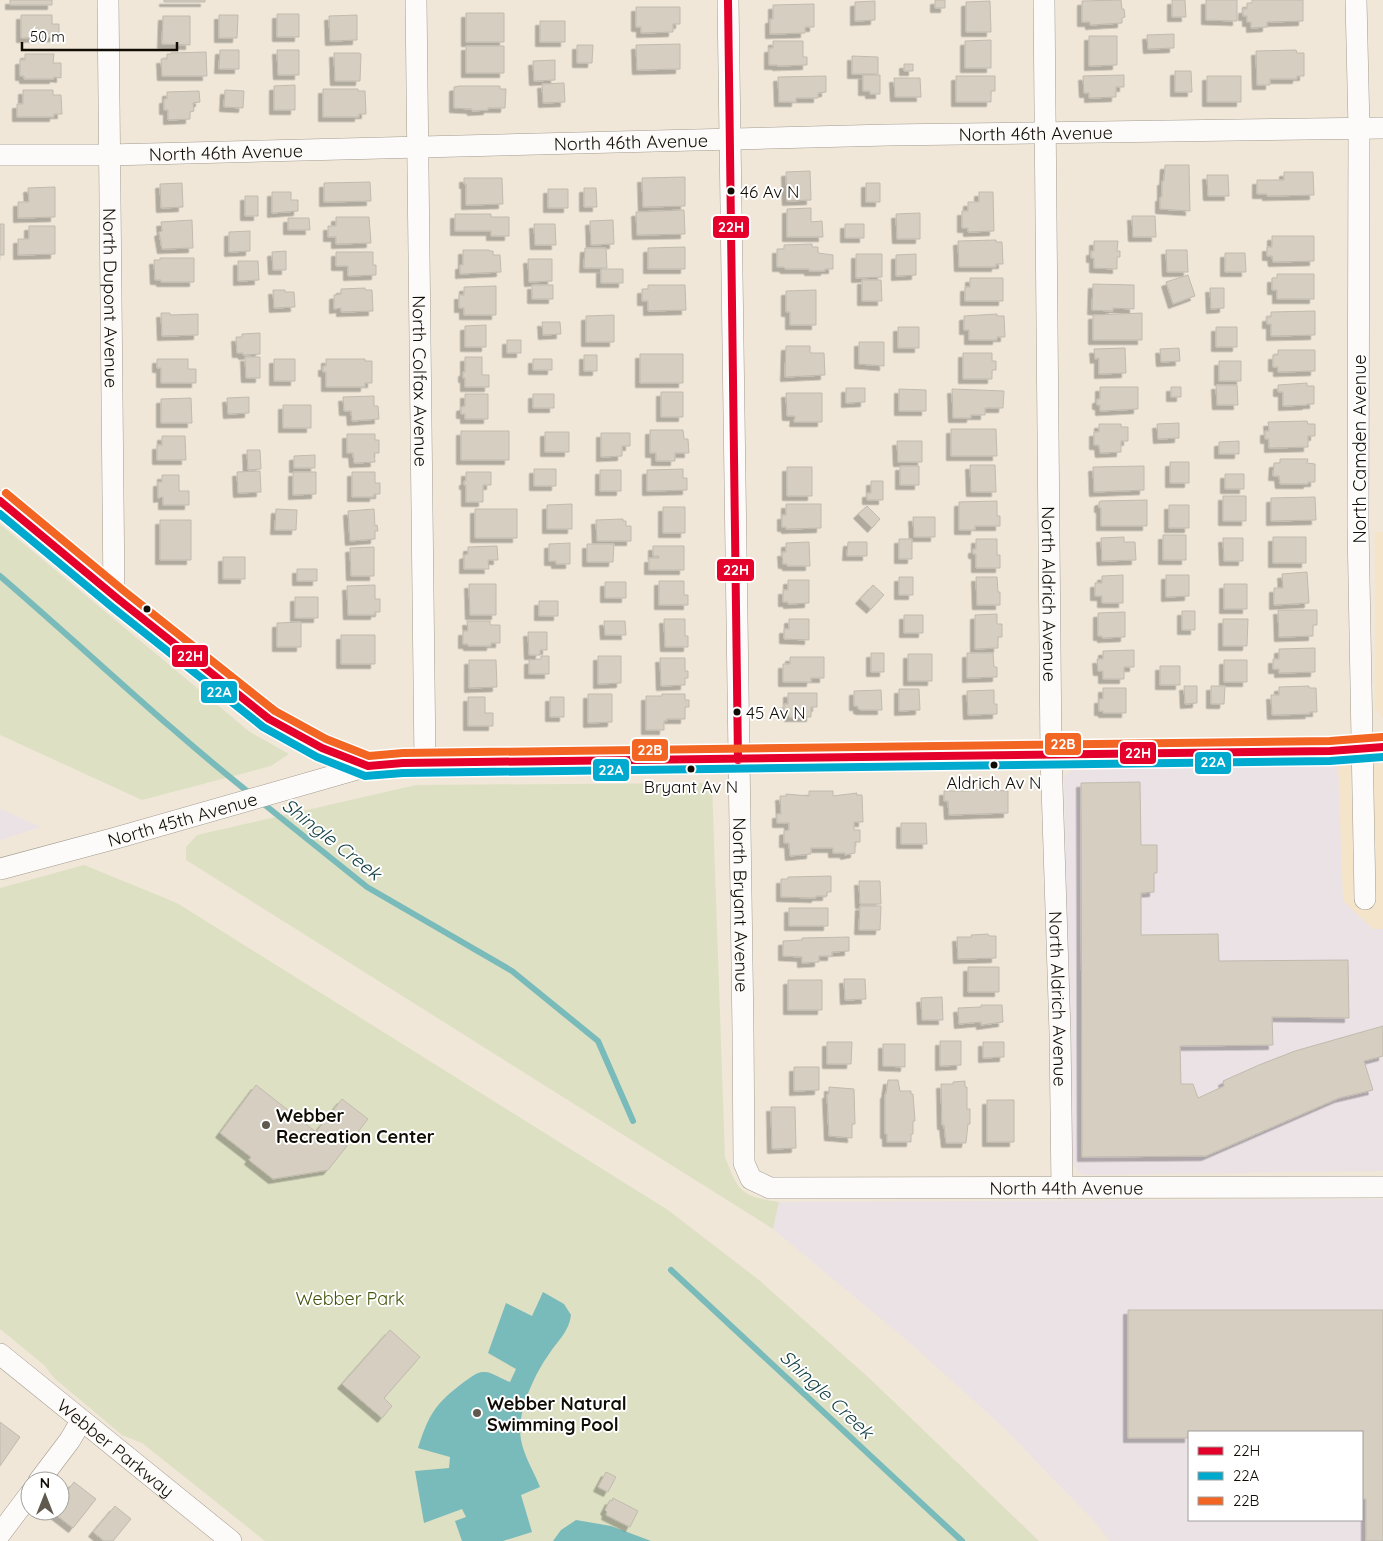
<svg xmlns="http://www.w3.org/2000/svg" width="1383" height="1541" viewBox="0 0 1383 1541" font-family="Quicksand,sans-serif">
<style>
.built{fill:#f3e4ca}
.industrial{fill:#ebe2e6;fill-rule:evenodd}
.green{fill:#dde0c3}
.water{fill:#79baba}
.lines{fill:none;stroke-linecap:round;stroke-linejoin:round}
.stream{stroke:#79baba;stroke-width:6}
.building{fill:#d5cec1;stroke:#c1baae;filter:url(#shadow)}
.minor-casing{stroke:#a29b90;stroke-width:22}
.minor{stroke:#fdfbf9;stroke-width:21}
.bus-1-casing{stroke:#fff;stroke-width:11}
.bus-2-casing{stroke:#fff;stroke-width:11}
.bus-3-casing{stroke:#fff;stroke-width:11}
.bus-1{stroke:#e4002b;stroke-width:8}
.bus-2{stroke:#00a9ce;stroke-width:8}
.bus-3{stroke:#f26522;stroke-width:8}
.bus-dot{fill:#110c04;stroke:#fff;stroke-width:2}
.poi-dot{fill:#5f594e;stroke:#fff;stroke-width:2}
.labels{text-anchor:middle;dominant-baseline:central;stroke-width:4;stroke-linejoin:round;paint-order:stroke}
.bus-label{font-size:17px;fill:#110c04;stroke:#fff;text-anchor:start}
.street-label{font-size:18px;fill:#110c04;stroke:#fff}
.poi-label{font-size:18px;font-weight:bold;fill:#110c04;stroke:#fff;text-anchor:start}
.park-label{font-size:18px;fill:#43550d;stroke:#fff}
.water-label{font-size:19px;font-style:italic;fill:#123f42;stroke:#fff}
.line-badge{stroke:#fff;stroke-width:2}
.badge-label{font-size:14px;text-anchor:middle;font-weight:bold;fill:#fff}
</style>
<defs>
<filter id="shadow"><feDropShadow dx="-4.5" dy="4.5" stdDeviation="0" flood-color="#0004"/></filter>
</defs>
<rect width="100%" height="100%" fill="#f0e7d8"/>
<path class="built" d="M1375,532H1383V718L1375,708Z
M1383,764V929H1373L1343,901L1338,765Z"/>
<path class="industrial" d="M1338,765L1343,901L1373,929H1383V1171L1088,1175L1079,1173L1072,1162L1064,780L1065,775L1073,770Z
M0,809L41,827L0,840Z
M1383,1199V1541H1110L1094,1521L1003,1427L909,1342L773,1229L779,1202ZM1189,1432H1362V1520H1189Z"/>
<path class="green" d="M0,524L250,732L289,754L271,766L142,800L0,735Z
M712,783L725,1157C739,1192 740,1196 779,1202L773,1229L186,860V847L197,835L416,785Z
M84,865L177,903L668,1210L759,1280L867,1376L1039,1541H265L142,1443L122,1435L54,1378L44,1365L0,1329V888Z"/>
<path class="water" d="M543,1292L564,1304L571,1315C569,1332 558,1340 549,1354C534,1375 516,1414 521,1440C524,1456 534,1472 540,1487L521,1495L532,1532L503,1541H462L455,1521L466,1517L462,1509L424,1523L415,1471L449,1468L450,1457L418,1448C429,1414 435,1404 464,1382C470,1378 477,1371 485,1372C492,1372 503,1380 510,1382L516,1369L488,1353L506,1303L532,1316Z
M576,1520L611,1526L651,1541H553L561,1530Z"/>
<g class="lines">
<path class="stream" d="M0,576C85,649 165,726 252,795
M260,801L367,887L512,971L598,1041L633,1121
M671,1270L962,1541"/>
</g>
<path class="building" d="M10,0H52V5H10Z
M164,0H205V2H164Z
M935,0H945V8H935Z
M1121,0L1122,9H1124L1125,17L1122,18V23L1090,25V22H1082V1Z
M1172,0H1185L1186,17H1172Z
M1206,0H1237V21L1206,20Z
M1252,0H1303V21L1267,22V27L1251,28V22H1247V16H1243V9H1247V3H1252Z
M875,1V20L855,21V2Z
M990,1L991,32H966V2Z
M814,4V27H805V33L770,34V19H773V5Z
M636,7H680V24H673V32L641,33V27H636Z
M466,13H504V42H466Z
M277,14H299V37H277Z
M21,15H52V24H59V37L21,38Z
M219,15H238L237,38H219Z
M357,15V40L330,41L329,16Z
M163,16H190V45L162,44Z
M540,21H565V42H540Z
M1174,34V48L1148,49L1147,35Z
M1089,36H1117V65L1089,66Z
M991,40V68H965V41Z
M773,41H803V57H807V65L777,66V65H769V48H773Z
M680,44V69L637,70L636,45Z
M577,45H593L592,63H577Z
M466,46H504V73H466Z
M220,50H239V69H219Z
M277,50H299V75H278Z
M1296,50L1297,53H1304V76H1297V79H1270V85H1257L1256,51Z
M206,52L207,76H162L161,59H167V54H171V53Z
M334,53H359L361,54L360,81H335Z
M25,54H54L53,63H61V78L54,77V79H24V76H20V60H25Z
M852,56L878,57V74H852Z
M555,60V80L534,81L533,61Z
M904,64H913V71H904Z
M1175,71H1191L1192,92H1175Z
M863,75H880V94H870V91H863Z
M1124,75V87H1116V97L1089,98V93H1084L1083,76Z
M826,76V92L818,93V98H796V102H779L778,77Z
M956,76H995V91H991V102H956Z
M1207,76H1241V102H1207Z
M894,78H920L921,97H895Z
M564,83L565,102L543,103L542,84Z
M295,85V110H274V86Z
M459,86H500V89H506L505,108H488V110L472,111V109L454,108V87Z
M323,89H358V91H365L366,114H359V117H323Z
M23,90H53V95H61L62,114H54V117H17V104H23Z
M225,90L244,91L243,108L224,107Z
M199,91L200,102L193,103L194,111L190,112V119L168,120V110H164V99H167V92Z
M1165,165H1189L1190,211L1160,209V197H1162V181H1164Z
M810,171L811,200L787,201L786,172Z
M1284,172H1313L1314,195L1267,196V194H1257V180H1284Z
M1207,175H1228L1229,196H1208Z
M685,177V206L643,207L642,178Z
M464,178H502L503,204L466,205V184H464Z
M370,182L371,201L324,202V183Z
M182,183L183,207L161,208L160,184Z
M866,183H880V202H866Z
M55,187V217L18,218V202H29L28,188Z
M584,188H596L597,207H584Z
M548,189H568V208H548Z
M272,192H291V200H298V211L272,213Z
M979,192H993L994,231L968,232V228H962V211H968V202H979Z
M245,196H258V216H245Z
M811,208V222L822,221L823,237H787V209Z
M684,210L685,234L637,235L636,212Z
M920,213V239H897L896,214Z
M455,214H491V217H509V236H491V231H455Z
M1132,216H1155L1156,237H1133Z
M336,217H369L371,243L336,244V237H328V226H336Z
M288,218H309L310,230H288Z
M192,220L193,248L162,249L159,232L162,231L161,222Z
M613,220L614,244L591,245L590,221Z
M0,224H4V255H0Z
M534,224H555L556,245H535Z
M845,224H864V238H845Z
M29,226H55V254L18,255V239H29Z
M250,231V251L229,252V232Z
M1272,236H1314V261L1273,262L1272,256H1267V247H1272Z
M996,240V242H1002L1003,264H996V267H959L958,241Z
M1094,241H1118L1117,251H1120V257H1117V269L1094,268V258H1091V251H1094Z
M812,244V247H818V253L833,255V269H825V271H809V269H785L784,267H777V249H784V245Z
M685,247V269H648V248Z
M585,248H606L607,268H584Z
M463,250H489V251H493V255H500L501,272L460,274V265H463Z
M1166,250H1187L1188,272H1167Z
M286,251V270H273L272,252Z
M336,252H373V265H376V275L348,276V266H336Z
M1225,253H1245L1246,272H1225Z
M856,254H882V277L856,278Z
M916,254V275L896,276V255Z
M160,258H194V282H161V280H155L154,260H160Z
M528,259H552V281L529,282Z
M238,261H258L259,280L238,281Z
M601,269H623V283H601Z
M1277,274H1314V299H1277V290H1272V278H1277Z
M1188,275L1195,296L1173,304L1166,282Z
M970,278H1003V301H965V287H970Z
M862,280H881L882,301H862Z
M1093,284L1134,285V309L1113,308V311L1092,310Z
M532,285H553V299H532Z
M648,285H685L686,310L648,311V301H642V289H648Z
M496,286V315H464V308H459V295H464V287Z
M365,288V290H372L373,311L341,312V308L334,309V295L341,294V289Z
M1210,288H1224V308L1211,309Z
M273,290H285V292H294L295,307L274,308Z
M816,290V325H790V312H786V291Z
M1315,311V335L1271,336V324H1267V317H1271V312Z
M161,313H170V315L198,314V335L162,336Z
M1142,313V340H1093V315Z
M997,314V316H1004L1005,337H997V340H969V330H964V316Z
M614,315V342H586V316Z
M542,322H560L561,334L543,335Z
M486,325V347H465V326Z
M898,327H919V348H898Z
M1216,327H1237V347H1216Z
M260,333V354L243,355V353H237L236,337H242V334Z
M507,340H521V353H507Z
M859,342H884V366L859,364Z
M786,346H810V353H824L825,375L785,377Z
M1125,348L1126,373L1099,374V358L1095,359L1094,349Z
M1179,348L1180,361L1161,362L1160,349Z
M1278,350H1315V371L1278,372V367H1273V355H1278Z
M963,353H992V361H996V370H992V379H963Z
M640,354H683V383H640Z
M584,355H597V371H584Z
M245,357H260V378H246Z
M465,357H482V375H489V387H465V378H463V372H465Z
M157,359H188V369H196V383H161V368H157Z
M274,359H295V381H274Z
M326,359H365V361H372V383H365V387H326V372H323V366H326Z
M533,359H552V370H533Z
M1219,361H1241V381H1219Z
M1307,383V386H1314V404H1307V405L1283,406V392H1278V385Z
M1216,385H1237L1238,405H1217Z
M1100,387H1138V409L1100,411V405H1097V399H1100Z
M1171,387H1181V397H1171Z
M846,388H865V402L846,403Z
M899,389L926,390V411H899Z
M952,389L1004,391L1003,408H985V415H971V418H953Z
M661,392H683V417H661Z
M786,393H822V422H794L795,416H787Z
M465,394H488V419H465V414H461V407L465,406Z
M533,394H554V408H533Z
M374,396V406H378L379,419L352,421L351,411H344L343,397Z
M249,397V413L228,414L227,398Z
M191,398L192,423H161V399Z
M283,405H311V428H283Z
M1307,421L1308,424H1315V436H1308V447L1269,448V439H1265V431H1269L1268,422Z
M1179,423V438L1158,439L1157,424Z
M1099,424H1121V427H1128V441H1121V452L1100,453L1099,445H1094V432H1099Z
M951,429H996L997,456H951Z
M650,430H683L684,439H688L689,453H675V461H656V453H650Z
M461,431H509V460H461Z
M545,432H569V452H545Z
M601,433H630V446H622V456L601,457Z
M347,434H375V440H379V453H374L375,462L354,463L353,453H347Z
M162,436H185L186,460H157V445H162Z
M897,441H922V462H898Z
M1239,441V454H1219V442Z
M247,450H260L261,469L248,470Z
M315,455V468H294V456Z
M1280,459H1308L1307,463L1315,464V482H1308V484H1280L1279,476H1273L1274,463H1280Z
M1170,462H1189V483H1170Z
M970,465H995L996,492H971Z
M900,466H919V485H900Z
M1144,466V490L1094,492L1093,467Z
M787,467H812V496H787Z
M534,469H556V486H534Z
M683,469V478H687V490L647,491V470Z
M600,470H621V491H600Z
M260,471L261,492L238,493L237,472Z
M293,472H316V494L293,495Z
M352,472H375V483H380V494H374V497H352Z
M466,472H491V485H483V502H466V485H464V481H466Z
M1225,474H1244V489H1225Z
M162,475H179V491H189V505H163V497L158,498V482H162Z
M871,481H883V500H867V493H871Z
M1223,496H1246V521H1223Z
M1315,497L1316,520L1271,521V498Z
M1147,500V526H1101V508H1099V502L1101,501Z
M997,501V516H1000V526H975V530H959V502Z
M572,504V529H547V505Z
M786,504H821V528L786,529V527H782V515H786Z
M1169,505H1189V528H1169Z
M867,506L880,519L872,528L858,514Z
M663,507H685V533H663Z
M276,509L297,510L296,530H275Z
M374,509L375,526L377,525L378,531H375V539L350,541L348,511Z
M475,509H517V538H475Z
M913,517H935V537H914Z
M623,519V521H626V526H631V541H597L596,520Z
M160,520H191V560H160Z
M1163,535H1186V560H1163Z
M1124,537V542H1135L1136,560L1102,561L1101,538Z
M1273,537H1306V563H1273Z
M1223,538H1243V561H1224Z
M899,539H912V559H899Z
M976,539H997V555H1000V568H976V554H973V549H976Z
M809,542L810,566H787V564H783L782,552H786V543Z
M848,542H867V556H847Z
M570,543V564H556V561H549V544Z
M587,544H614L613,562H587Z
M497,546L498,560H488L489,569H464V555L468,554V547Z
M653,546H684V570H649V558H659V556H653Z
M374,547V576H351L350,548Z
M223,557H245V579H223Z
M297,569H317V581H297Z
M1307,572L1309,603L1274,605V588H1283L1282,574Z
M1123,575V603H1102V596H1095V583H1102V576Z
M1166,575H1189V596L1166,597Z
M899,577H913V595H899Z
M976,577H997L998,592H1000V605H977Z
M788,580H809V603L788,604V602H783V590H788Z
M659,581H684V595H688V605H659Z
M605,582H626V598H605Z
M469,584H496V615H470Z
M1224,584H1247V609H1224Z
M375,585V599H380V612H375V615H348L347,586Z
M873,585L884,595L871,609L860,599Z
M295,597H318V618H295Z
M539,601H558V616H539Z
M1278,610H1317V625H1313V636L1279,637Z
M1182,611H1195V630H1182Z
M1125,612V637L1102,638V636H1098V613Z
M997,614V624H1002V637H998V648L975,649V615Z
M904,615H923V633H904Z
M664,619H685V636H688V647H665Z
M789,619H809V640L784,639V629H789Z
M1223,619H1248L1247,646H1223Z
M467,621H490V625H500V643H491V646H468V644H463V631H468Z
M604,621H625L626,635H605Z
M301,622V647H277V623Z
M528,632H547V650H540V655H529Z
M341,635H375V664H341Z
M1315,648V672L1279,673V669H1273V659H1279V649Z
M1134,650V667H1124V679H1103V671H1098L1097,659H1103V651Z
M871,653H884V672H871Z
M967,653H993L994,667H997V677L967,678Z
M908,654H932V681H908Z
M541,656H549V674H529V660L541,659Z
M598,656H621V683L598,684Z
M790,657H824V678H811V682H783V664H790Z
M660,658H685V671H688V678H685V685L661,686Z
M469,660H496L497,687L469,688Z
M1224,660H1247V682H1224Z
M1160,666H1180V685H1160Z
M1184,686H1197V703L1185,704Z
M1211,686H1225L1224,704H1211Z
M1309,686V688H1316L1317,712H1309L1310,714L1272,715L1271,695H1279V687Z
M1103,688H1126V713H1103V711H1099V699H1103Z
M899,689H919L920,710L899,711Z
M881,690L882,710H861L858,709V706H854V691Z
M994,690V704H997V714L968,715L967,691Z
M788,693H817V707H811V717H789V715H784V704H788Z
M588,694H612V722L588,723Z
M662,694H685V700H689V707H685V719H667V721H664V730H646V696H662Z
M468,697H485V713H493V726H468Z
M550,697H564V717H550Z
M1140,782L1141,845H1157V873H1154V892L1141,893V935L1218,934L1219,961L1348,960L1349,1018L1272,1017L1273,1045L1180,1046L1181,1084H1193L1198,1098L1224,1086L1223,1081L1259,1065L1295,1051L1383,1026V1056L1364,1061L1373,1090L1339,1098L1206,1156L1082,1157L1081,783Z
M970,789L1008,791V813L949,815L948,801H944V791H970Z
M809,791H833V796L857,793L856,795H862L863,822H854V830H860V842H855V853L845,855V853H833V848H811V854L790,856L789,843H784V831L789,830V823H777V814H781L780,796H786V794L809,796Z
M901,823H926L927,844H901Z
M831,876V892H827V896H816V898L781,897V879H788V877Z
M859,881H880L881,904H860Z
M860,906H881L880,930H859Z
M789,908H828V926H789Z
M988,934L989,936H996V958L958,959L957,937H972L971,935Z
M849,937V951L832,952V956H819V962L802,963V957L783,956V941L802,940V938Z
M968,967H999V992H968Z
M844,979H865L866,999L845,1000Z
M788,980H822V1010H788Z
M942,997L943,1020H922L921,998Z
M981,1005H1002L1003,1022L981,1025V1022L959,1024L958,1008L981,1007Z
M940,1041H961V1065L940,1066Z
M827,1042H852L851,1064H827Z
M983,1042H1004V1057L983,1058Z
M883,1044H905V1067L883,1066Z
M794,1067H819V1090L794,1091Z
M888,1080H898L900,1091H911V1094H913L915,1121H913V1134H911V1142H887V1134H885V1094H886Z
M965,1081V1087H967V1109H970V1124H968L966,1143H946L944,1125H942L941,1084H953V1082Z
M256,1085L316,1132L342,1099L368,1119L328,1170L273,1179L249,1160L251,1157L220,1133Z
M829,1087L854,1089L855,1124H852V1138L829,1136L827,1094H829Z
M987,1100H1014V1142H987Z
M771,1107H795L796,1148L772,1149Z
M1128,1310H1383V1541H1366V1499H1362V1432H1189V1438H1128Z
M390,1330L420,1357L384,1398L392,1406L382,1418L342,1384Z
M0,1422L20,1437L0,1466Z
M606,1472L616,1477L608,1492L598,1487Z
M74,1482L96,1499L73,1528L51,1511H60V1500Z
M613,1498L638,1511L630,1527L606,1515L607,1512L605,1510L610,1500L612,1501Z
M115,1506L131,1519L113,1541H104L93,1532Z"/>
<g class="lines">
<defs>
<g id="minor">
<path id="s1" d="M108,0L114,596"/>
<path id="s2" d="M416,0L425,763"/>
<path id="s3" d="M728,0L743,1032L744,1163L751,1179L770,1188L1383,1187"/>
<path id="s4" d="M1044,0L1051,755L1060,1033L1062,1188"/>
<path d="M1356,0L1359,128L1358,525L1365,899"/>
<path id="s5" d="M0,155H109L888,135L1383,128"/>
<path d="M0,501L118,599L269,719L322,748L368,766"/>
<path id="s6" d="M0,869L116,838L368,766L403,763L1330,751L1383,747"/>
<path id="s7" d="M0,1354L231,1541"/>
<path d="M39,1481L70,1440L81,1421"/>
<path d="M0,1534L30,1494"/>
</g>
</defs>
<use href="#minor" class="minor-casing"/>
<use href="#minor" class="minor"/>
<defs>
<path id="bus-1" d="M728,0L738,760
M0,501L118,599L269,719L322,748L368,766L403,763L1330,751L1383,747"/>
<path id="bus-2" d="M0,514L112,607L263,727L317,757L365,776L403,773L1330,761L1383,757"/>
<path id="bus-3" d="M6,493L124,591L275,711L326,739L369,756L403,753L1330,741L1382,737"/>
</defs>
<use href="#bus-1" class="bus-1-casing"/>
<use href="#bus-2" class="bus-2-casing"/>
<use href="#bus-3" class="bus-3-casing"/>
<use href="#bus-1" class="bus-1"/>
<use href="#bus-2" class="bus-2"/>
<use href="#bus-3" class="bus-3"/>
</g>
<g class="bus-dot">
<circle cx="731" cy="191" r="4.5"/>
<circle cx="147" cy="609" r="4.5"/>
<circle cx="737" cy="712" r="4.5"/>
<circle cx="994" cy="765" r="4.5"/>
<circle cx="691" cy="769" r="4.5"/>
</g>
<g class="poi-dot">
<circle cx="266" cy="1125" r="5"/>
<circle cx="477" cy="1413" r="5"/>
</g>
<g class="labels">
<g class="bus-label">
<text x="740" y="191">46 Av N</text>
<text x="746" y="712">45 Av N</text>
<text x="994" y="782" text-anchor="middle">Aldrich Av N</text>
<text x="691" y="786" text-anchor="middle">Bryant Av N</text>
</g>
<g class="street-label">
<text stroke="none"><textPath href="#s5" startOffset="1036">North 46th Avenue</textPath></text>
<text stroke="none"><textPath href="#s5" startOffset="631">North 46th Avenue</textPath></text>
<text stroke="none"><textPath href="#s5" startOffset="226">North 46th Avenue</textPath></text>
<text stroke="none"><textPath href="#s1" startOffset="298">North Dupont Avenue</textPath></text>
<text stroke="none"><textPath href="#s2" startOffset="381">North Colfax Avenue</textPath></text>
<text transform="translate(1359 449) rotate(-90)">North Camden Avenue</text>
<text stroke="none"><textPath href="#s4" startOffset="594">North Aldrich Avenue</textPath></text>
<text stroke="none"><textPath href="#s6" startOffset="189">North 45th Avenue</textPath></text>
<text stroke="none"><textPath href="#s3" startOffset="905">North Bryant Avenue</textPath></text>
<text stroke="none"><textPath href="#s4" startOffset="999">North Aldrich Avenue</textPath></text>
<text stroke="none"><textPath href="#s3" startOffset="1498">North 44th Avenue</textPath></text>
<text stroke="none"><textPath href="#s7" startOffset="149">Webber Parkway</textPath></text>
</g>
<g class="poi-label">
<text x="276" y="1115">Webber<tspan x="276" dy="21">Recreation Center</tspan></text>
<text x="487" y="1403">Webber Natural<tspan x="487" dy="21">Swimming Pool</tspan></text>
</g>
<g class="park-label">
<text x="350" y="1298">Webber Park</text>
</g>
<g class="water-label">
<text transform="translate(332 839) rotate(38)">Shingle Creek</text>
<text transform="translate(827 1394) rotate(43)">Shingle Creek</text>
</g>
</g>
<g class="line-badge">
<rect x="712" y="215" width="38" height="24" rx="5" fill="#e4002b"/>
<rect x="716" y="558" width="39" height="24" rx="5" fill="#e4002b"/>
<rect x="171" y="644" width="38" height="24" rx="5" fill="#e4002b"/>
<rect x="200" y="680" width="38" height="24" rx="5" fill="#00a9ce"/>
<rect x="1044" y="732" width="38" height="24" rx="5" fill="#f26522"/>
<rect x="631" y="738" width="38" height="24" rx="5" fill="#f26522"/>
<rect x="1119" y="741" width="38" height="24" rx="5" fill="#e4002b"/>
<rect x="1194" y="751" width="38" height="24" rx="5" fill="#00a9ce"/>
<rect x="592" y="758" width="38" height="24" rx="5" fill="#00a9ce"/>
</g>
<g class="badge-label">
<text x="731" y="232">22H</text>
<text x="736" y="575">22H</text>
<text x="190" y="661">22H</text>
<text x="219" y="697">22A</text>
<text x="1063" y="749">22B</text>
<text x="650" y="755">22B</text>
<text x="1138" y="758">22H</text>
<text x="1213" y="767">22A</text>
<text x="611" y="775">22A</text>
</g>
<rect x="1188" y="1431" width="175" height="90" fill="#ffffff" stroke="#a09e9b"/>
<rect x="1198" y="1447" width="25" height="8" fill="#e4002b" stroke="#a09e9b"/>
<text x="1233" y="1456" font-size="15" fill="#110c04">22H</text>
<rect x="1198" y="1472" width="25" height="8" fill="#00a9ce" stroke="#a09e9b"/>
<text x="1233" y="1481" font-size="15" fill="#110c04">22A</text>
<rect x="1198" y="1497" width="25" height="8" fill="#f26522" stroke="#a09e9b"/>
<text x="1233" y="1506" font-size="15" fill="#110c04">22B</text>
<g transform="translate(45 1496)"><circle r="24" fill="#ffffff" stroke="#a09e9b"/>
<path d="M0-4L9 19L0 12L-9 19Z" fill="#5f594e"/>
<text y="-8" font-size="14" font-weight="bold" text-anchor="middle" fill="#110c04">N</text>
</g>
<path d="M22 42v8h155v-8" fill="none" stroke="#110c04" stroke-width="2.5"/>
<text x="30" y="42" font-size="15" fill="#110c04" stroke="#ffffff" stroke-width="4" paint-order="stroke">50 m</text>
</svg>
